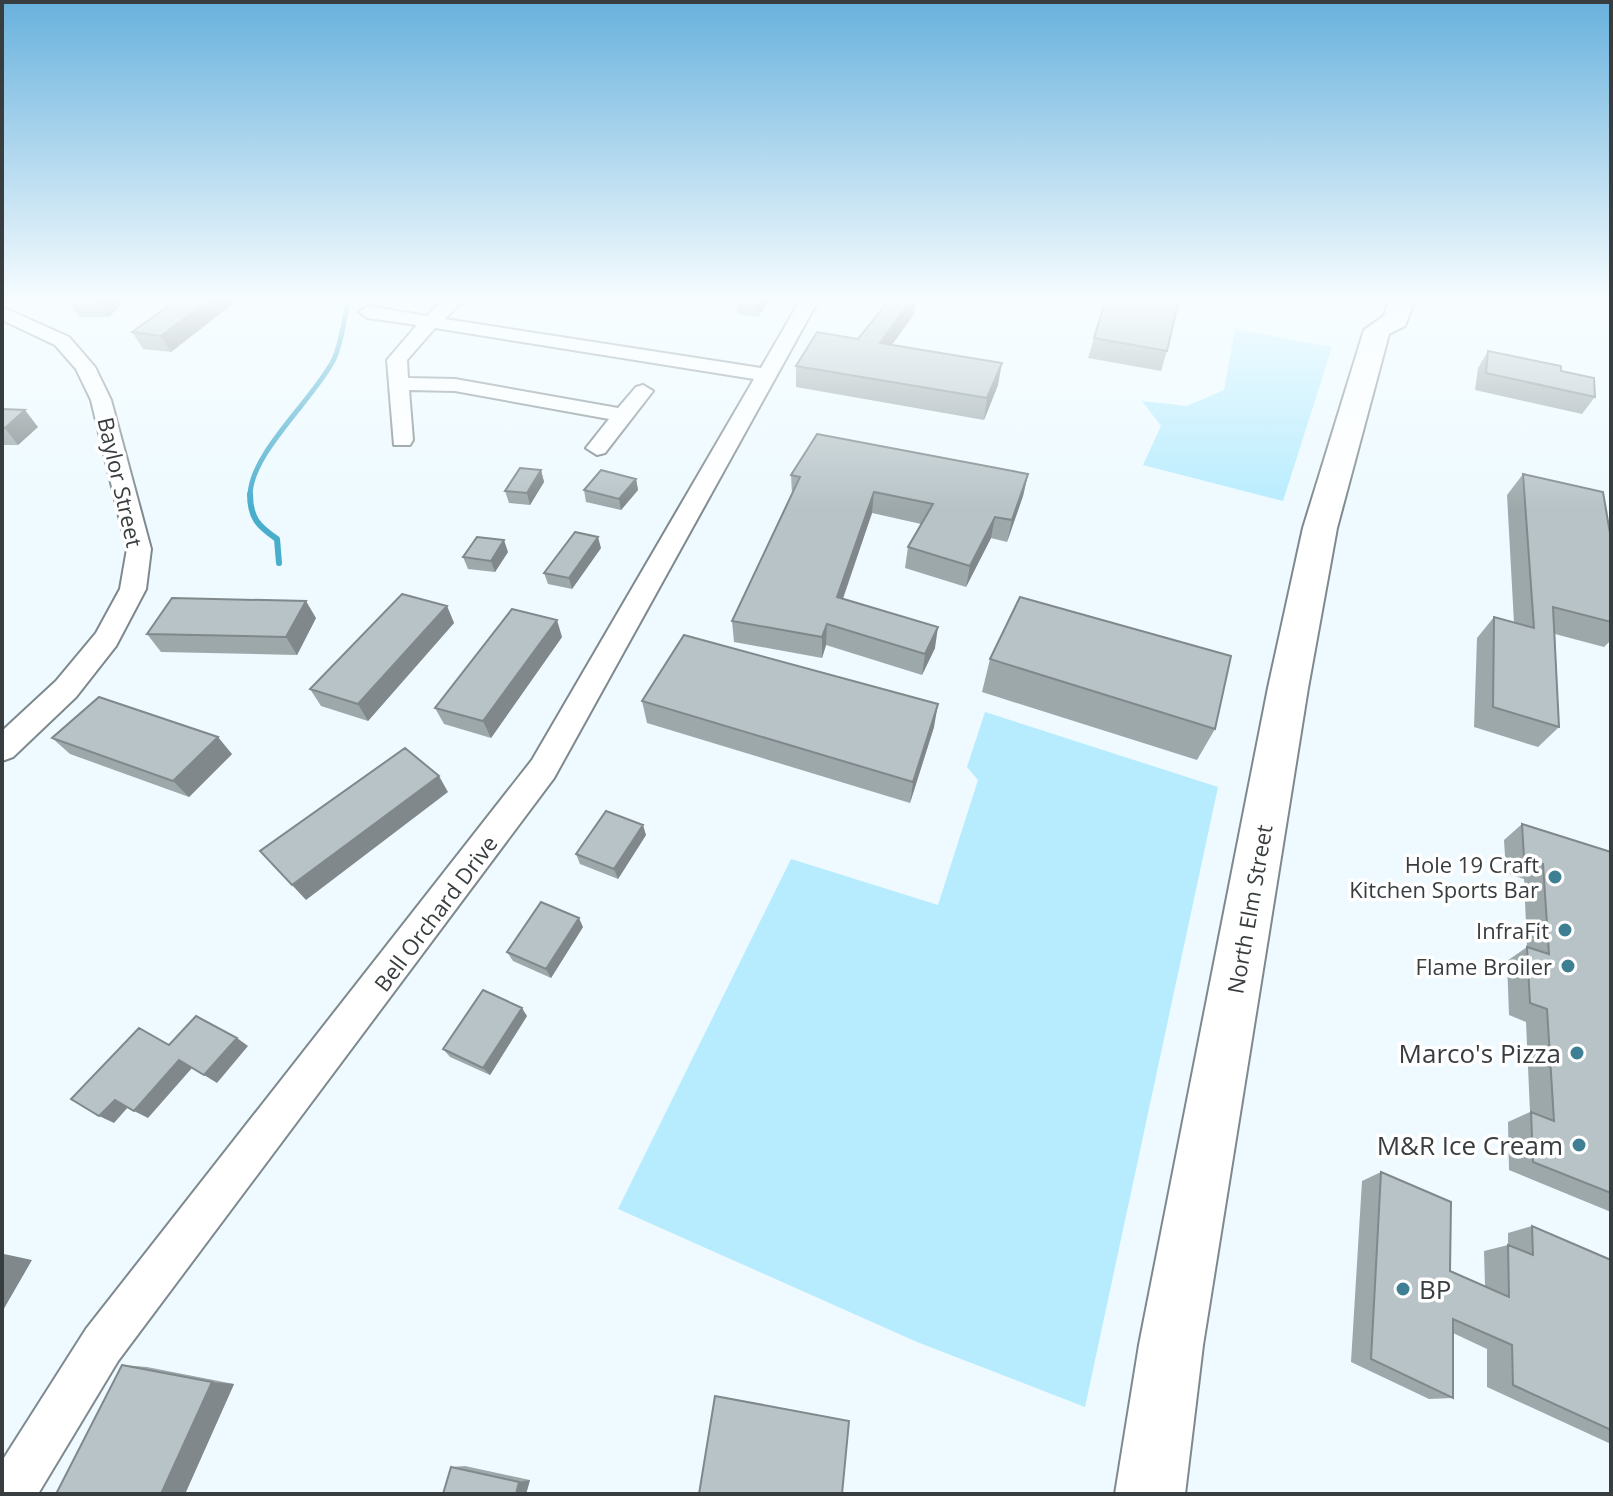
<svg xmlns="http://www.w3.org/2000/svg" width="1613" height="1496" viewBox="0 0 1613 1496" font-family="'Open Sans',sans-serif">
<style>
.green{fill:#b7ecfe}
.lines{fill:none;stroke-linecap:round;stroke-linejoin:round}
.stream-far1{stroke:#49adcc;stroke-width:5}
.stream{stroke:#49adcc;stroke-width:6}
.minor-casing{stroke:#7e898d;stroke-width:4}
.secondary-casing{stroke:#7e898d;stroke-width:4}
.minor{fill:#fff;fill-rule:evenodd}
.secondary{fill:#fff;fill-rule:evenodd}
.wall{fill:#9da8ab}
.shaded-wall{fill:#80888b}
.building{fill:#b7c3c7;stroke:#80888b;stroke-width:2}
.poi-dot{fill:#3f7f93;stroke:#fff;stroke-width:3}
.labels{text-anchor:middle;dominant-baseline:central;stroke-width:7;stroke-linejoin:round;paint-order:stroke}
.street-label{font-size:22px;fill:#383d3f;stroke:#fff}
.poi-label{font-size:22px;fill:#383d3f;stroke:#fff;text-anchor:end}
.near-poi-label{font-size:26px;fill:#383d3f;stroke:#fff;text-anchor:end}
</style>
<rect width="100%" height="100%" fill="#eefaff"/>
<path class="green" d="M1235,329L1332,347L1283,501L1143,465L1161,426L1142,401L1187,406L1224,390Z
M985,712L1218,787L1085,1407L917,1342L618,1209L791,859L938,905L978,780L967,767Z"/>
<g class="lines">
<path class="stream-far1" d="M250,496C250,453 315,398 334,359C342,342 344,318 349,299"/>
<path class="stream" d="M250,494C250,518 258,526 277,539L279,563"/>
<defs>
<path id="minor" d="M444,299H464L445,319L761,368L801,299H819L554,778L118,1361L38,1494H2V1461L86,1329L532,760L754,379L435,328L407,360L408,378L455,379L618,408L636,387L643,385L653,391L605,453L597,455L586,448L609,419L455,391L409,390L413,440L410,445H394L387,360L417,325L368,318L359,312L368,306L427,316Z
M2,307L69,337L95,367L111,400L151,549L146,589L116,646L76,697L13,757L2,761V731L56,681L96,633L120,589L127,549L91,400L76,369L55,345L2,320Z"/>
<path id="secondary" d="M1389,299H1415L1405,326L1389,334L1337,528L1308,688L1203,1345L1185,1494H1115L1139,1345L1268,688L1303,528L1364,330L1384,316Z"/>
</defs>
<use href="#minor" class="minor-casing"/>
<use href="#secondary" class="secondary-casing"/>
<use href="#minor" class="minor"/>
<use href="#secondary" class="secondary"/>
</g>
<path class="wall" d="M70,299H127L109,317H79L68,301Z
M178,299H239L171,352L143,349L132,332Z
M770,299L758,317L737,314L736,303Z
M914,314L892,345L998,385L984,420L796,387V366Z
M1094,338L1167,351L1161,371L1088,358Z
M1488,351L1561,371L1595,397L1582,414L1475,390L1478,368Z
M2,409L38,427L18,445H2Z
M541,470L544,482L530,505L509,503L505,491Z
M1028,474L1023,496L1007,542L991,538L966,587L905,568L908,547L921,524L872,513L843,599L935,648L922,675L826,645L822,658L734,642L732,621L792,495L791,475Z
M1523,474L1611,539V640L1604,647L1555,634L1559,727L1538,747L1474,727L1477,638L1494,617L1514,623L1507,495Z
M636,479L638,490L621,510L586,502L584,490Z
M601,548L572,589L548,584L544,573Z
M508,552L495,572L468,569L463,557Z
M447,606L454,623L368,721L321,706L310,689Z
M316,618L297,655L161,652L147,634Z
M562,637L491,738L444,724L435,708Z
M990,659L1215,729L1197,760L982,692Z
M642,701L934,727L910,803L647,723Z
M52,738L232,754L189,797L70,754Z
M1522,824L1611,852V1212L1509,1170L1508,1122L1530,1112L1526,1022L1509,1015L1507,961L1527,947L1524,879L1506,873L1504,840Z
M646,835L618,879L580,864L576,854Z
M583,927L551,978L513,961L507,952Z
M527,1016L490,1075L450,1057L443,1049Z
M1381,1172L1450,1271L1485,1286L1484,1251L1508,1245V1233L1532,1226L1611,1260V1444L1487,1387V1349L1453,1333V1398L1429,1399L1351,1362L1362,1181Z
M122,1365L147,1367L234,1384L185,1494Z
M465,1466L530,1480L526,1494L451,1467Z"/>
<path class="shaded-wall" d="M101,299H127L109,317L99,301Z
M210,299H239L171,352L161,336Z
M762,299L770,300L758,317L757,306Z
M912,299H916L914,314L878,364L880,343Z
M1002,363L998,385L984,420L987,398Z
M25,410L38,427L18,445L5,428Z
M541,470L544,482L530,505L527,493Z
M1028,474L1023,496L1007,542L1012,520Z
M636,479L638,490L621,510L619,499Z
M874,492L872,513L836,618L837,597Z
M995,517L991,538L966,587L970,566Z
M598,537L601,548L572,589L569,578Z
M504,540L508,552L495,572L491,561Z
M306,601L316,618L297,655L286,637Z
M447,606L454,623L368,721L358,704Z
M557,620L562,637L491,738L483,721Z
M827,624L826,645L822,658V637Z
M938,627L935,648L922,675L925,654Z
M938,704L934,727L910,803L913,782Z
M218,737L232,754L189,797L173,781Z
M439,776L448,792L306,900L292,885Z
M643,825L646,835L618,879L614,869Z
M579,918L583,927L551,978L546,969Z
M522,1008L527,1016L490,1075L483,1068Z
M237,1038L248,1046L217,1083L204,1075Z
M179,1060L192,1068L148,1118L134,1111Z
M115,1100L129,1106L114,1123L99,1116Z
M4,1254L32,1260L2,1312V1258Z
M212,1382L234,1384L185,1494H161Z
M530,1480L526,1494H516L519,1482Z"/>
<path class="building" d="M70,299H101L99,301H68Z
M178,299H210L161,336L132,332Z
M739,299H762L757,306L736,303Z
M890,299H912L880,343L1002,363L987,398L796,366L817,332L858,339Z
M1106,299H1179L1167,351L1094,338Z
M1488,351L1561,366V371L1594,378L1595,397L1486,373Z
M2,409L25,410L5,428H2Z
M817,434L1028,474L1012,520L995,517L970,566L908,547L933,504L874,492L837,597L938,627L925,654L827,624L822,637L732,621L800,477L791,475Z
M520,468L541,470L527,493L505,491Z
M601,470L636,479L619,499L584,490Z
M1523,474L1603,492L1611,539V622L1553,607L1559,727L1493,707L1494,617L1534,628Z
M575,532L598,537L569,578L544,573Z
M477,537L504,540L491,561L463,557Z
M402,594L447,606L358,704L310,689Z
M1020,597L1231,656L1215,729L990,659Z
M172,598L306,601L286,637L147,634Z
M512,609L557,620L483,721L435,708Z
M684,635L938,704L913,782L642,701Z
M99,697L218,737L173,781L52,738Z
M405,748L439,776L292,885L260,851Z
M606,811L643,825L614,869L576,854Z
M1522,824L1611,852V1193L1533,1162L1531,1112L1554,1121L1547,1009L1530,1003L1527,947L1549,954L1543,864L1524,858Z
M541,902L579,918L546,969L507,952Z
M483,990L522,1008L483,1068L443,1049Z
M196,1016L237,1038L204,1075L179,1060L134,1111L115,1100L99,1116L71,1099L139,1028L169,1045Z
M1381,1172L1451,1202L1450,1271L1509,1297L1508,1245L1533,1255L1532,1226L1611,1260V1430L1513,1385L1512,1345L1453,1319V1398L1371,1359Z
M122,1365L212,1382L161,1494H56Z
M715,1396L849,1421L842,1494H699Z
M451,1467L519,1482L516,1494H443Z"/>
<linearGradient id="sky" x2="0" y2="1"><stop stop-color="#68b1dd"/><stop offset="0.59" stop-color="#f7fdff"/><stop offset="1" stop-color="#f7fdff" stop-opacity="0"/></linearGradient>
<rect width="1613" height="509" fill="url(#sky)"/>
<g class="poi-dot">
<circle cx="1555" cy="877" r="8"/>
<circle cx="1565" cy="930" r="8"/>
<circle cx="1568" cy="966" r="8"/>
<circle cx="1577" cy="1053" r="8"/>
<circle cx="1579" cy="1145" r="8"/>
<circle cx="1403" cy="1289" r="8"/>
</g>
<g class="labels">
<g class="street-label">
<text transform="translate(121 482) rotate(77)">Baylor Street</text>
<text transform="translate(1249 909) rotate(-80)">North Elm Street</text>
<text transform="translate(435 913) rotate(-53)">Bell Orchard Drive</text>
</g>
<g class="poi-label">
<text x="1539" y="864">Hole 19 Craft<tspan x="1539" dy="25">Kitchen Sports Bar</tspan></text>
<text x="1549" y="930">InfraFit</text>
<text x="1552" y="966">Flame Broiler</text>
</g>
<g class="near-poi-label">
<text x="1561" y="1053">Marco's Pizza</text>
<text x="1563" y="1145">M&amp;R Ice Cream</text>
<text x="1419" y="1289" text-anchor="start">BP</text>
</g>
</g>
<rect width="1613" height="1496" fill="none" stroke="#383d3f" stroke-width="8"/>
</svg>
